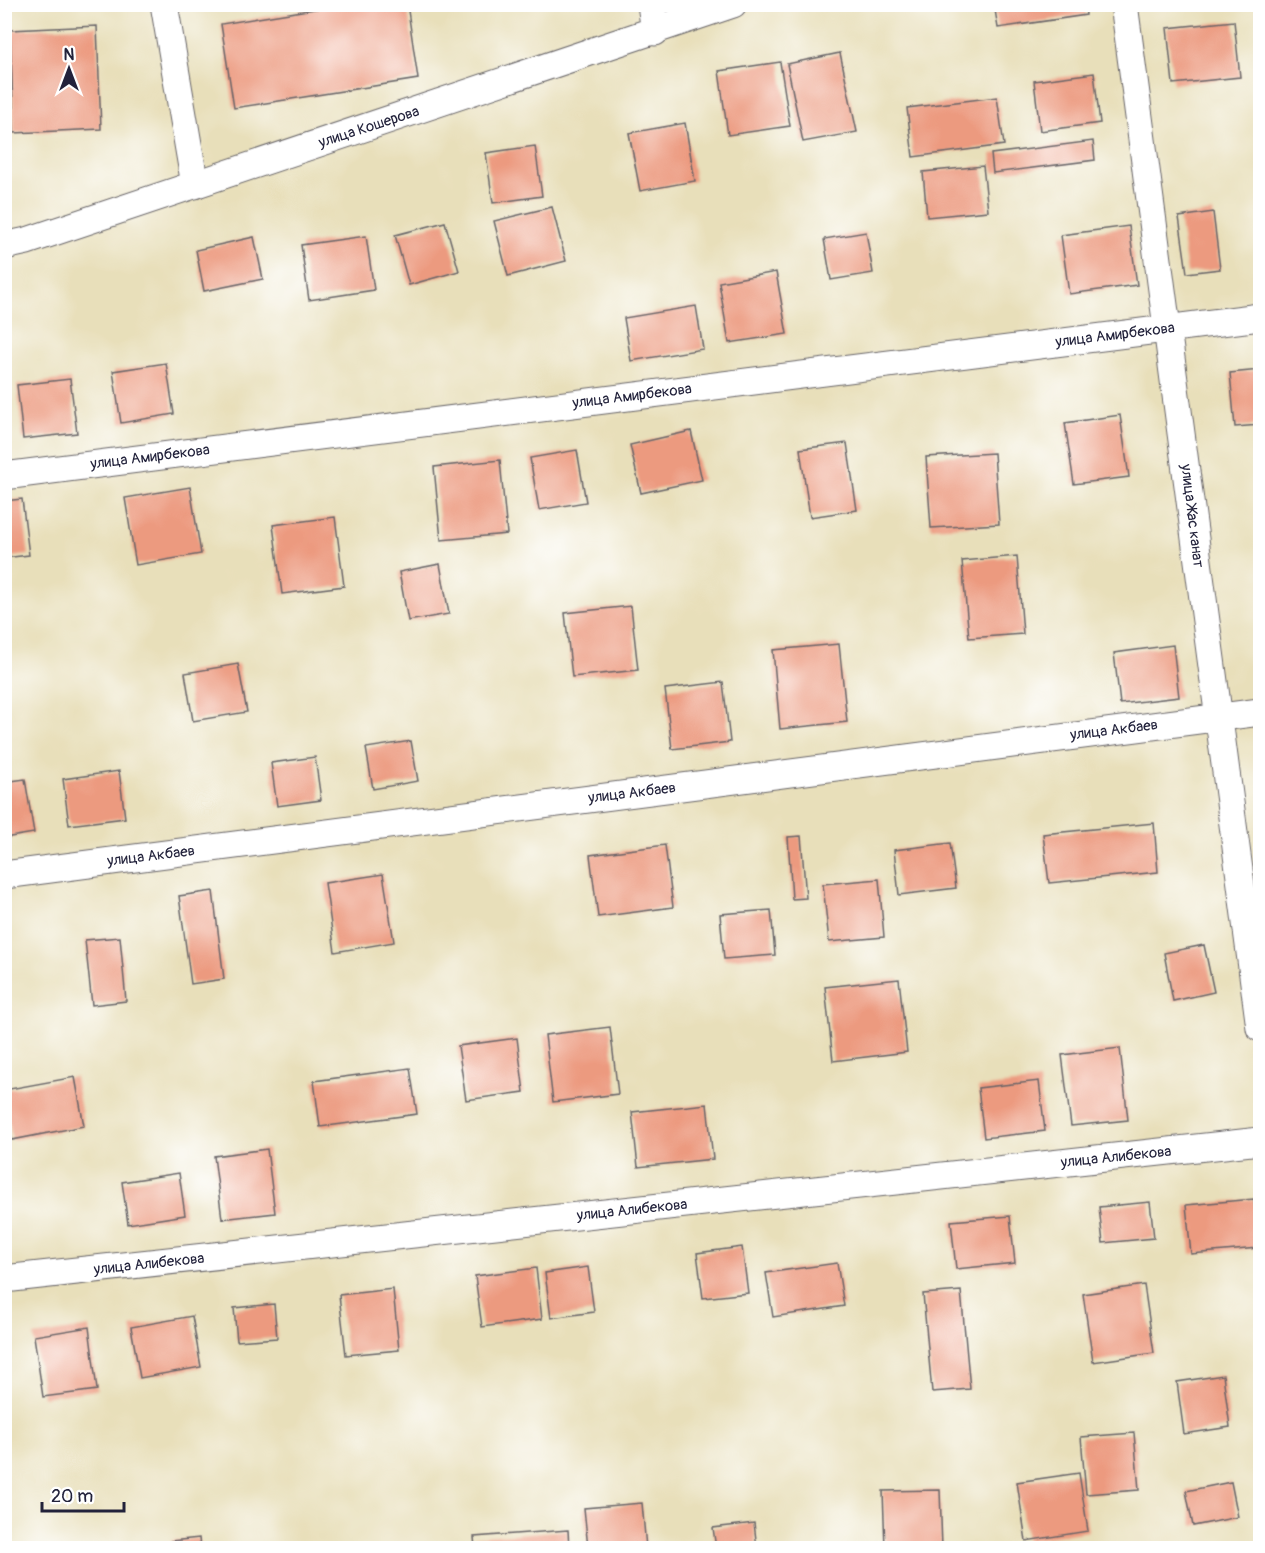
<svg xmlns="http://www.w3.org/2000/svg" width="1265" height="1553" viewBox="0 0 1265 1553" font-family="Pangolin,sans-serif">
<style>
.building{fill:#ec9a7f}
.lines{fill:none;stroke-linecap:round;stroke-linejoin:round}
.minor-casing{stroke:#676467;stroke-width:29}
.minor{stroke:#fff;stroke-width:27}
.labels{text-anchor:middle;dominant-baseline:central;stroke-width:4.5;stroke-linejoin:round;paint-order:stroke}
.street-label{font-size:15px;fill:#22223b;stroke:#fff}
</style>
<rect width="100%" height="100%" fill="#fff"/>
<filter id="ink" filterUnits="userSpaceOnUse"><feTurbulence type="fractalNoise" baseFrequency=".0167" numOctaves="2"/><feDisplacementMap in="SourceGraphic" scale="12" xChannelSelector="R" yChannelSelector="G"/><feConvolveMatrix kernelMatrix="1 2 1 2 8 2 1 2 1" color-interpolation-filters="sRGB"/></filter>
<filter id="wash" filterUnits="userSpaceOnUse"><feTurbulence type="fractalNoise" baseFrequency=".008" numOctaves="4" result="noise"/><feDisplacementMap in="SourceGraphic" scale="24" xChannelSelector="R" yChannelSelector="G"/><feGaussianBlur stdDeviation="1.35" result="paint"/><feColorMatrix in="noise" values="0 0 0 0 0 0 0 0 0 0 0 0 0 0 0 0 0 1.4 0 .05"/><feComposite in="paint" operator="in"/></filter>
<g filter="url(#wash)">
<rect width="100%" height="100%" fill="#e8dfba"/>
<g id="blocks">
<path class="building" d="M346,4H407L418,79L234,108L221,24Z
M994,4H1085L1086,15L998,28Z
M1234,21L1240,77L1173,84L1167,28Z
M97,26L101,129L14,133L10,30Z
M840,53L857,132L803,142L787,64Z
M780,62L790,126L728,135L719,71Z
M1094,73L1100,123L1040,131L1034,81Z
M997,97L1004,145L913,157L907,108Z
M685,123L695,181L640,191L629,133Z
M1093,141L1095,160L993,173L991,154Z
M535,146L542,196L493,203L486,153Z
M983,166L988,211L927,217L923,172Z
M552,207L566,261L508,276L494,221Z
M1213,212L1220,269L1187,273L1179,217Z
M445,222L459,271L409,285L395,235Z
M1129,226L1137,285L1069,294L1061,235Z
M866,232L873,273L831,280L824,239Z
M366,236L374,290L309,300L301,245Z
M254,237L263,279L204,291L196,250Z
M776,272L787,334L729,343L719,282Z
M696,306L703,349L631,361L624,318Z
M166,363L174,414L121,423L113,371Z
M1260,370V425L1235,427L1230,373Z
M70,379L77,433L23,439L17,385Z
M1120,415L1129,477L1074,484L1065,423Z
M691,431L702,480L641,493L630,445Z
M847,443L857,510L810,517L800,449Z
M577,450L586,502L539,510L530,458Z
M994,453L999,524L931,528L926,457Z
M500,460L507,534L441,540L434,467Z
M190,487L201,554L136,565L125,498Z
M22,499L29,555L4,558V501Z
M335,517L344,586L282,594L273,525Z
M1017,556L1023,634L969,638L962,561Z
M440,564L449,614L408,621L399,572Z
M631,606L638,670L572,677L565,613Z
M839,644L847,722L780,729L773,650Z
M1173,645L1179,697L1120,704L1114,653Z
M238,664L247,712L193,721L185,673Z
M723,682L730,742L672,749L665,689Z
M411,741L418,781L373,789L366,748Z
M315,757L321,800L277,806L271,763Z
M119,771L125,818L69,825L63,779Z
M25,779L34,833L4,838V782Z
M1154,823L1158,872L1049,883L1043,834Z
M801,836L806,898L792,899L788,837Z
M950,843L956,888L899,895L894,850Z
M665,845L673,907L598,917L590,855Z
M383,874L394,942L335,952L325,883Z
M879,879L884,937L829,942L823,884Z
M213,891L224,979L191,984L179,896Z
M771,910L775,955L724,959L720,914Z
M120,937L126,1001L92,1005L85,940Z
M1204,945L1214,992L1173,1001L1164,953Z
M899,979L907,1052L833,1061L825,987Z
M610,1027L618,1094L553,1102L545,1035Z
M517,1038L524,1092L466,1100L458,1046Z
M1120,1048L1128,1120L1071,1126L1062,1055Z
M410,1068L417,1114L320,1127L314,1081Z
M75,1077L84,1126L12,1140L4,1090Z
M1039,1081L1045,1131L984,1138L978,1088Z
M707,1104L713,1159L638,1167L632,1112Z
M267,1149L275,1213L222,1219L214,1156Z
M179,1173L185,1215L128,1224L122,1182Z
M1254,1199L1258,1248L1191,1254L1186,1205Z
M1150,1202L1154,1238L1103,1243L1099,1207Z
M1010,1216L1015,1263L956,1269L951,1221Z
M742,1247L748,1293L703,1298L697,1253Z
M837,1263L844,1306L773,1317L766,1273Z
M588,1267L594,1312L551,1318L545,1273Z
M536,1268L542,1319L482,1327L475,1276Z
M1144,1285L1154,1353L1093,1362L1083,1294Z
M393,1289L399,1350L346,1355L339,1295Z
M961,1291L970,1389L932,1392L923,1294Z
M274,1304L277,1338L237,1341L234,1308Z
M192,1316L201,1367L140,1378L131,1327Z
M89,1327L97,1390L43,1397L34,1336Z
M1223,1375L1230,1427L1184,1434L1177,1382Z
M1134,1433L1139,1490L1086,1494L1081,1437Z
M1079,1473L1088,1531L1026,1541L1017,1482Z
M1231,1482L1238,1517L1193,1526L1186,1491Z
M940,1490L942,1548H885L883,1491Z
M642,1503L646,1548H588L584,1508Z
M754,1523L757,1548H716L713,1528Z
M568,1530L569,1548H475L474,1537Z
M199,1538L200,1548H172L171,1541Z"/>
</g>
</g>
<g filter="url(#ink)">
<use href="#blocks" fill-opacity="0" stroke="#676467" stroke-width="1.5"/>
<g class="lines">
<defs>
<path id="minor" d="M164,4L195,185
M651,4L655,32
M1124,4L1260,1028
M4,246L27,241L733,4
M4,476L1260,317
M4,875L1260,712
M4,1279L1260,1141"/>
</defs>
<use href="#minor" class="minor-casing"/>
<use href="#minor" class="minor"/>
</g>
</g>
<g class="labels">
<g class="street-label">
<text transform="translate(369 127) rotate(-18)">улица Кошерова</text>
<text transform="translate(1115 335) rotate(-7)">улица Амирбекова</text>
<text transform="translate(632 396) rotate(-7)">улица Амирбекова</text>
<text transform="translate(150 457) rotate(-7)">улица Амирбекова</text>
<text transform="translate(1192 516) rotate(83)">улица Жас канат</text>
<text transform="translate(1114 730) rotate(-7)">улица Акбаев</text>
<text transform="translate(632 793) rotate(-7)">улица Акбаев</text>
<text transform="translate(151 856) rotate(-7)">улица Акбаев</text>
<text transform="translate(1116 1157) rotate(-6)">улица Алибекова</text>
<text transform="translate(632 1210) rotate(-6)">улица Алибекова</text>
<text transform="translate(149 1264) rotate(-6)">улица Алибекова</text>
</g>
</g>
<rect width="1265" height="1553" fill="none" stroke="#fff" stroke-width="24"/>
<g transform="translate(69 69)" stroke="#ffffff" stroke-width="4.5" paint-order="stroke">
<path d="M0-4.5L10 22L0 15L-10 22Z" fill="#22223b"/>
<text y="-9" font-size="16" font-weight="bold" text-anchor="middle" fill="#22223b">N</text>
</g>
<path d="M42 1502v9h82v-9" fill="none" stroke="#22223b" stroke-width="3"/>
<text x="51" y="1502" font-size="18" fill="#22223b" stroke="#ffffff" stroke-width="4.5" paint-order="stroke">20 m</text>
</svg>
